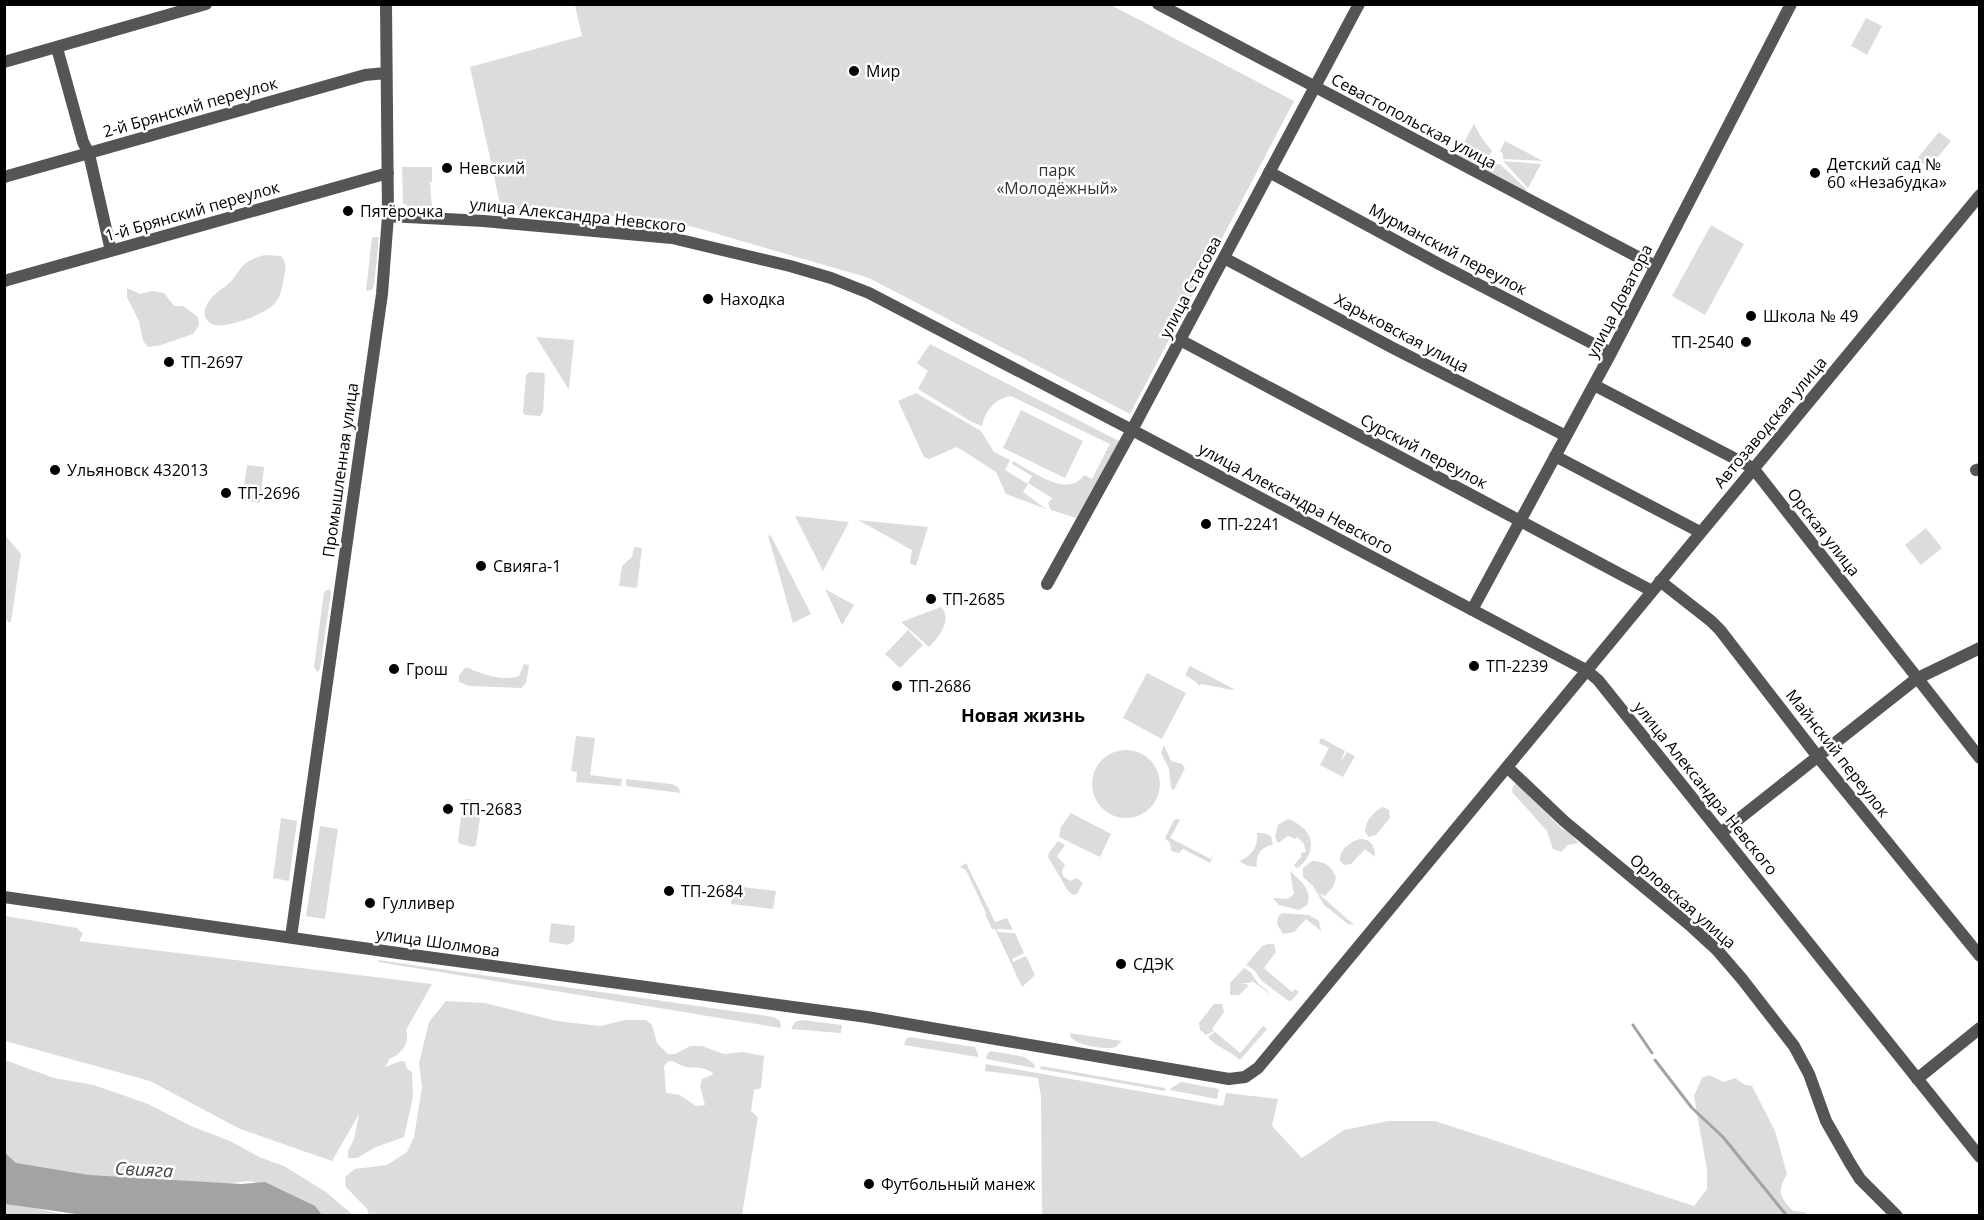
<svg xmlns="http://www.w3.org/2000/svg" width="1984" height="1220" viewBox="0 0 1984 1220" font-family="'Open Sans',sans-serif">
<style>
.green{fill:#dcdcdc;fill-rule:evenodd}
.water{fill:#a3a3a3}
.lines{fill:none;stroke-linecap:round;stroke-linejoin:round}
.stream{stroke:#a3a3a3;stroke-width:3}
.minor{stroke:#555;stroke-width:12}
.poi-dot{fill:#000;stroke:#fff;stroke-width:2}
.labels{text-anchor:middle;dominant-baseline:central;stroke-width:5;stroke-linejoin:round;paint-order:stroke}
.poi-label{font-size:16px;fill:#000;stroke:#fff;text-anchor:start}
.street-label{font-size:16px;fill:#000;stroke:#fff}
.park-label{font-size:16px;fill:#333;stroke:#fff}
.neighbourhood-label{font-size:18px;font-weight:bold;fill:#000;stroke:#fff}
.water-label{font-size:18px;font-style:italic;fill:#444;stroke:#fff}
</style>
<rect width="100%" height="100%" fill="#fff"/>
<path class="green" d="M1109,4L1294,101L1130,414L869,278L690,226L640,218L501,208L470,67L582,36L575,5Z
M1866,18L1882,26L1867,55L1851,46Z
M1474,124L1481,137L1492,151L1489,156L1457,152L1461,148Z
M1939,132L1951,141L1929,168L1917,159Z
M1505,141L1543,161L1503,159V154L1500,151Z
M1456,154L1489,159L1493,164H1500L1527,190L1525,194L1454,158Z
M1503,161L1541,164L1528,188Z
M402,167H432V182H430L432,208L408,206L403,203Z
M1711,225L1744,244L1705,315L1672,296Z
M372,237H379L374,285L372,290L366,291Z
M265,255L281,256C288,264 285,272 283,282C282,290 280,297 275,303C267,314 223,330 212,324C194,314 213,294 223,288C243,274 235,262 265,255Z
M127,288L140,294L152,291L164,293L174,306H183L198,317L199,325L193,334L161,345L148,347L143,341L139,321L127,297Z
M536,337L574,340L569,390Z
M930,344L1119,441L1076,518L1051,510L1048,503L1052,498L1028,483L1032,476L1012,464L1013,461C1032,471 1069,499 1084,475L1092,479L1110,444L1011,396C995,399 985,410 982,426L972,422L918,389L928,371L917,363Z
M530,372L544,373L545,376L543,412L540,416L525,415L523,412L526,375Z
M916,393L981,431L994,452L1010,460L1005,470L1028,484L1023,492L1046,509L1006,494L996,472L957,447L929,459L924,457L898,401Z
M1021,410L1083,441L1065,478L1003,448Z
M247,465L264,467L260,503L242,500Z
M795,516L849,522L823,571Z
M858,520L928,527L916,566L910,563L912,550Z
M1926,528L1942,548L1921,565L1905,545Z
M5,535L21,554L11,622H8L5,618Z
M768,535L771,536L811,614L793,623Z
M634,547L642,548L637,588L619,586L622,566L632,557Z
M329,589L331,592L320,669L317,672L314,667L324,592Z
M825,589L854,605L842,625Z
M941,607C953,619 939,637 929,647L901,622Z
M908,630L923,645L900,668L885,654Z
M524,664L529,665L526,683L521,688L469,686L459,682V675L466,667C483,674 501,682 519,676Z
M1190,666L1234,689L1233,690L1201,684L1199,686L1196,682L1185,675Z
M1147,673L1186,693L1162,739L1123,718Z
M576,736L595,738L590,775L622,779L621,786L576,782L577,772L571,771Z
M1321,738L1345,751L1340,763L1347,752L1355,756L1343,777L1320,765L1329,748L1319,743Z
M1164,745L1171,761L1182,764L1185,768L1174,790L1171,788L1169,769L1161,753Z
M1092 784a34 34 0 1 1 68 0a34 34 0 1 1-68 0Z
M626,779L672,784L678,787L681,793L626,786Z
M1517,783L1562,829L1571,833L1578,843L1568,845L1561,852L1553,849L1547,831L1512,792L1513,786Z
M467,799L480,801L482,804L476,845L473,847L460,844L458,841L463,800Z
M1383,807L1389,810L1390,818L1376,835L1369,837L1365,832C1365,821 1374,811 1383,807Z
M1071,813L1111,834L1100,857L1059,837L1061,827Z
M281,818L297,821L289,881L273,878Z
M1178,819L1180,820L1170,838L1211,859L1216,849L1210,863L1183,849L1179,853L1171,851L1170,843L1165,838L1174,820Z
M1288,819C1314,829 1319,850 1298,868L1295,867L1294,865L1301,857V853L1306,852L1304,844L1297,837L1296,839L1288,836L1278,843L1275,837L1278,825Z
M320,826L338,829L325,919L306,916Z
M1257,833H1263L1271,836L1273,845C1261,846 1255,857 1257,867L1248,866L1239,861C1252,856 1258,847 1257,833Z
M1360,839C1371,839 1375,846 1375,857L1365,849L1351,864L1344,865L1340,861C1339,849 1350,842 1360,839Z
M1058,841L1065,845L1057,856L1065,865L1062,871L1063,876L1070,881L1077,878L1083,883L1077,894L1073,895L1068,891L1048,857L1049,853Z
M1312,861C1325,861 1332,866 1336,878L1333,887L1325,896L1318,893L1354,925L1348,924L1324,905L1313,886L1303,877V868Z
M966,863L995,922L1007,918L1013,930L997,929L998,932L1015,933L1024,953L1012,959L1013,962L1026,956L1035,975L1022,987L995,929H992L985,914L986,913L966,870L960,867Z
M1290,871C1300,880 1313,890 1307,905L1299,910L1279,905L1273,898L1288,899L1294,894Z
M733,886L776,891L773,909L731,904Z
M1282,913L1309,915L1319,921L1321,931L1306,919L1294,932L1283,934L1277,924L1278,917Z
M5,916L77,928L83,934L79,941L432,984L406,1030C411,1040 401,1056 390,1058L385,1067L401,1061L405,1062L407,1069L412,1072L413,1097L404,1137L376,1147L357,1158H348V1151L354,1139L359,1114L332,1161L240,1129L150,1081L5,1041Z
M551,923L575,926L574,941L568,945L549,942Z
M1268,944H1274L1276,952L1264,968L1292,992L1295,989L1299,992L1291,1001L1287,1000L1262,981L1254,970L1246,965L1262,946Z
M378,960L774,1017L780,1021L781,1028L378,962Z
M1244,968C1254,973 1252,976 1258,983C1262,988 1266,988 1270,994L1252,981L1250,983H1240L1249,985L1239,995H1230V983Z
M446,1001L485,1003L557,1021L600,1026L626,1020H646L652,1025L657,1043L668,1054H675L690,1046H702L724,1054L743,1052L764,1056L761,1088L754,1090L751,1111L758,1117L742,1215H369L367,1209L346,1187L345,1177L355,1169L387,1165L407,1152L414,1137L422,1087L419,1063L429,1022ZM669,1061C675,1061 677,1064 683,1066C694,1070 698,1064 713,1073L712,1075L702,1079L700,1086L705,1105L696,1106L680,1095L666,1093L664,1066Z
M1214,1004H1222L1224,1012L1212,1029L1214,1031L1206,1035L1200,1030L1199,1023Z
M802,1020L842,1025L841,1033L791,1029L795,1022Z
M1263,1026L1267,1029L1240,1060C1231,1051 1217,1048 1208,1037L1215,1032L1240,1053Z
M1070,1033L1122,1041L1116,1047C1104,1050 1081,1046 1071,1038Z
M909,1037L975,1047L978,1054V1057L904,1045L906,1039Z
M991,1051L1025,1057L1035,1065L1034,1068L986,1059L987,1054Z
M5,1060L54,1078L94,1085L148,1104L191,1126L230,1141L259,1157L284,1166L326,1192L353,1215H320L287,1195L251,1181L199,1186L81,1176L5,1163Z
M986,1064L1223,1106L1226,1093L1278,1099L1272,1126L1302,1158L1344,1130L1388,1121H1435L1694,1206L1707,1189V1170L1694,1096L1702,1078L1709,1075L1724,1082L1735,1078L1745,1085L1752,1086L1775,1131L1787,1174C1777,1192 1779,1196 1793,1211L1804,1212L1809,1215H1042L1041,1097L1038,1078L985,1071Z
M1041,1066L1165,1088V1091L1040,1069Z
M1182,1082L1219,1089L1217,1099L1170,1090L1171,1088Z
M5,1202L67,1215H5Z"/>
<path class="water" d="M5,1153L16,1163L89,1175L241,1184L265,1182L315,1206L322,1215H109L76,1214L5,1204Z"/>
<g class="lines">
<path class="stream" d="M1633,1025L1652,1053
M1655,1060L1692,1108L1723,1137L1787,1216"/>
<path class="minor" d="M1158,4L1655,266
M57,48L83,142L89,154L111,251
M4,62L206,4
M1269,172L1439,264L1611,353
M4,177L365,75L386,73
M388,216L484,221L672,238L790,266L831,278L869,293L1132,430L1586,670L1598,680L1980,1157
M1224,258L1393,348L1566,436
M4,281L388,173
M1180,340L1652,591
M1594,385L1753,468L1980,758
M1555,456L1700,532
M1976,470L1980,469
M1660,581L1711,621L1720,630L1818,757L1980,956
M1047,584L1132,430L1359,4
M1472,610L1611,353L1791,4
M1507,767L1564,821L1692,927L1717,950L1742,979L1794,1046L1809,1074L1826,1121L1850,1163L1860,1179L1897,1216
M1721,833L1916,679L1980,648
M4,897L405,954L867,1017L1229,1079L1245,1077L1258,1068L1980,195
M291,937L382,294L388,216L386,4
M1917,1079L1980,1028"/>
</g>
<g class="poi-dot">
<circle cx="854" cy="71" r="6"/>
<circle cx="447" cy="168" r="6"/>
<circle cx="1815" cy="173" r="6"/>
<circle cx="348" cy="211" r="6"/>
<circle cx="708" cy="299" r="6"/>
<circle cx="1751" cy="316" r="6"/>
<circle cx="1746" cy="342" r="6"/>
<circle cx="169" cy="362" r="6"/>
<circle cx="55" cy="470" r="6"/>
<circle cx="226" cy="493" r="6"/>
<circle cx="1206" cy="524" r="6"/>
<circle cx="481" cy="566" r="6"/>
<circle cx="931" cy="599" r="6"/>
<circle cx="1474" cy="666" r="6"/>
<circle cx="394" cy="669" r="6"/>
<circle cx="897" cy="686" r="6"/>
<circle cx="448" cy="809" r="6"/>
<circle cx="669" cy="891" r="6"/>
<circle cx="370" cy="903" r="6"/>
<circle cx="1121" cy="964" r="6"/>
<circle cx="869" cy="1184" r="6"/>
</g>
<g class="labels">
<g class="poi-label">
<text x="866" y="71">Мир</text>
<text x="1827" y="164">Детский сад №<tspan x="1827" dy="18">60 «Незабудка»</tspan></text>
<text x="459" y="168">Невский</text>
<text x="360" y="211">Пятёрочка</text>
<text x="720" y="299">Находка</text>
<text x="1763" y="316">Школа № 49</text>
<text x="1734" y="342" text-anchor="end">ТП-2540</text>
<text x="181" y="362">ТП-2697</text>
<text x="67" y="470">Ульяновск 432013</text>
<text x="238" y="493">ТП-2696</text>
<text x="1218" y="524">ТП-2241</text>
<text x="493" y="566">Свияга-1</text>
<text x="943" y="599">ТП-2685</text>
<text x="1486" y="666">ТП-2239</text>
<text x="406" y="669">Грош</text>
<text x="909" y="686">ТП-2686</text>
<text x="460" y="809">ТП-2683</text>
<text x="681" y="891">ТП-2684</text>
<text x="382" y="903">Гулливер</text>
<text x="1133" y="964">СДЭК</text>
<text x="881" y="1184">Футбольный манеж</text>
</g>
<g class="street-label">
<text transform="translate(190 107) rotate(-16)">2-й Брянский переулок</text>
<text transform="translate(1414 121) rotate(28)">Севастопольская улица</text>
<text transform="translate(192 211) rotate(-16)">1-й Брянский переулок</text>
<text transform="translate(578 215) rotate(6)">улица Александра Невского</text>
<text transform="translate(1448 249) rotate(28)">Мурманский переулок</text>
<text transform="translate(1190 287) rotate(-62)">улица Стасова</text>
<text transform="translate(1619 301) rotate(-63)">улица Доватора</text>
<text transform="translate(1402 333) rotate(28)">Харьковская улица</text>
<text transform="translate(1770 422) rotate(-50)">Автозаводская улица</text>
<text transform="translate(1424 451) rotate(28)">Сурский переулок</text>
<text transform="translate(340 470) rotate(-82)">Промышленная улица</text>
<text transform="translate(1296 498) rotate(28)">улица Александра Невского</text>
<text transform="translate(1824 532) rotate(52)">Орская улица</text>
<text transform="translate(1838 753) rotate(52)">Майнский переулок</text>
<text transform="translate(1706 788) rotate(51)">улица Александра Невского</text>
<text transform="translate(1683 901) rotate(41)">Орловская улица</text>
<text transform="translate(438 942) rotate(8)">улица Шолмова</text>
</g>
<g class="park-label">
<text x="1057" y="170">парк<tspan x="1057" dy="18">«Молодёжный»</tspan></text>
</g>
<g class="neighbourhood-label">
<text x="1023" y="715">Новая жизнь</text>
</g>
<g class="water-label">
<text transform="translate(144 1169) rotate(3)">Свияга</text>
</g>
</g>
<rect width="1984" height="1220" fill="none" stroke="#000000" stroke-width="12"/>
</svg>
